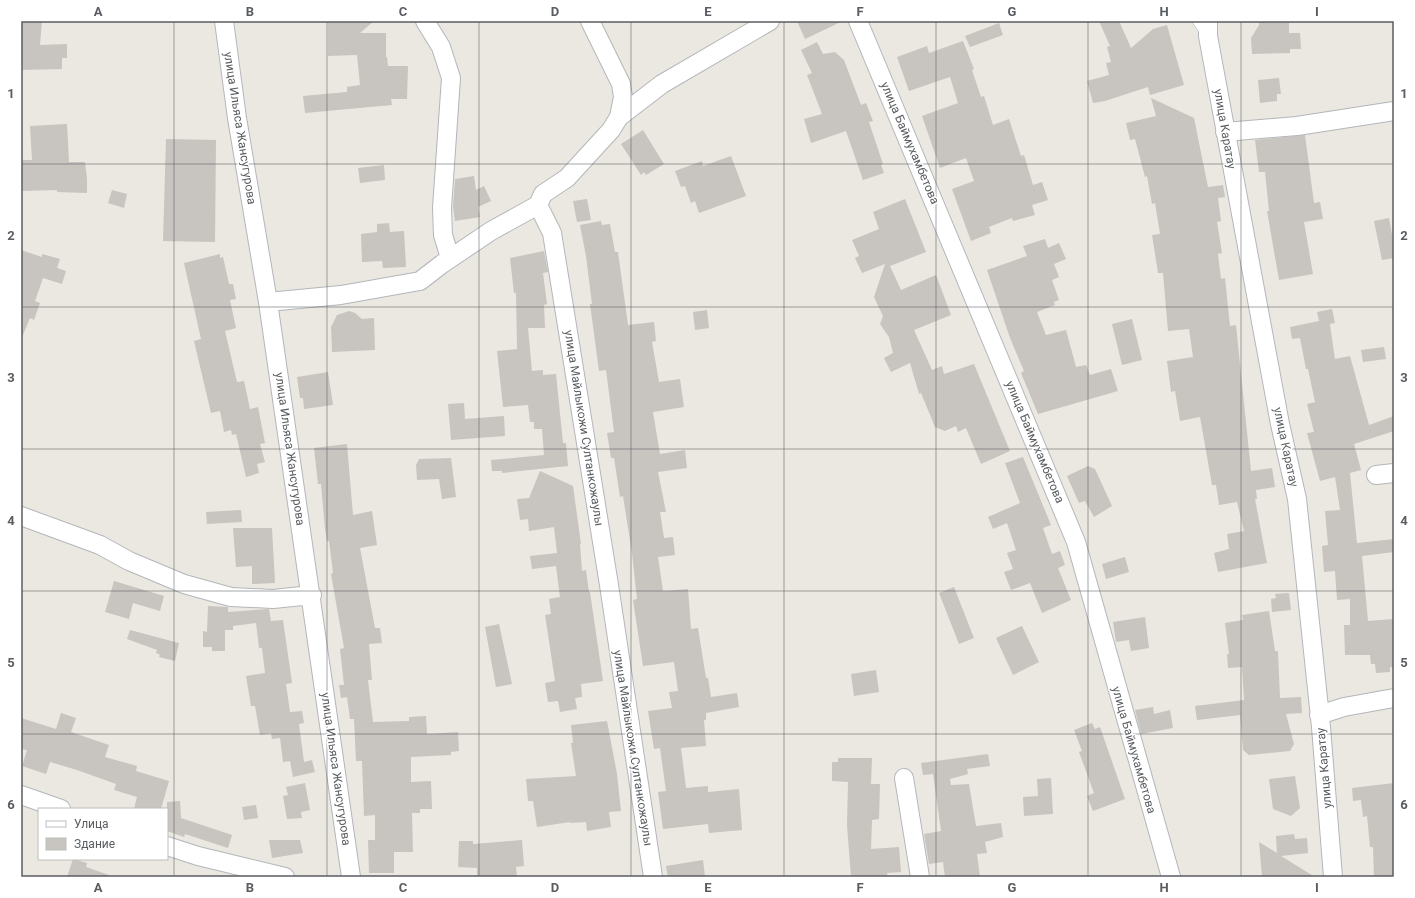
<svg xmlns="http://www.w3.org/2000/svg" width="1415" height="898" viewBox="0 0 1415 898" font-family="Roboto,sans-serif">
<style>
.building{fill:#c8c4c0}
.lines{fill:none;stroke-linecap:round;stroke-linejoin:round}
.service-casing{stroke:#b3b6ba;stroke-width:10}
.minor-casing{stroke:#b3b6ba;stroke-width:20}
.service{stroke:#fff;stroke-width:9}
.minor{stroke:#fff;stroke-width:18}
.grid{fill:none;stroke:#595c60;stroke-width:1;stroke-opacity:0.55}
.labels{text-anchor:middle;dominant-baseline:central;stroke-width:3;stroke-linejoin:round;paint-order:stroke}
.street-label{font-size:12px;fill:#595c60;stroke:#fff}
.neatline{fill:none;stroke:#595c60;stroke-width:1.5}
.grid-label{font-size:13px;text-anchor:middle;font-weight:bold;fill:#595c60}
</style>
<rect width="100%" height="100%" fill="#eae8e0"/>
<path class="building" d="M21,21H42L40,45L67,44V58H62V69L21,70Z
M328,21H374L360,33H386V57H387L388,66H408L407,99H391L392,105L305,113L303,96L347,92V87L360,85L357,55L328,56Z
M797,21H843L805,39Z
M1099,21H1119L1131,48L1153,29L1167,25L1184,85L1150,95L1148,87L1105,101L1093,103L1087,81L1109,75L1106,63L1111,62L1107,47L1110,46Z
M1259,21H1289V33H1300L1301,49H1290V53L1252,54L1251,38L1259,25Z
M999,23L1003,35L970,47L965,36Z
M963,41L974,69L972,70L981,97L984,96L993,125L1009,119L1021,156L1024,155L1033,185L1042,182L1048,200L1032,205L1035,215L1013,221L1012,218L989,227L991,233L971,241L952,189L974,181L966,158L940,168L922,116L958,103L950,77L909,91L897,57L927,46L929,53Z
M817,42L823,54L835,52L844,60L861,105L866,103L873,121L869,122L883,164L881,165L884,173L863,180L846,131L811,143L804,119L822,114L807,75L812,73L801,50Z
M1279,78L1281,94H1277V101L1260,103L1258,80Z
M1151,98L1194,118L1208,187L1223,185L1225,197L1218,198L1221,221L1217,222L1222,253L1218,254L1221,279L1225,278L1230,326L1236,325L1251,471L1272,468L1275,487L1256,490L1257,499H1255L1267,563L1218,572L1214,553L1229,549L1227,534L1244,531L1237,502L1219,505L1216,485H1212L1200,417L1180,421L1175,391L1171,392L1167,361L1193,357L1189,329L1168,331L1163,273H1158L1152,235L1160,234L1155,203L1152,204L1147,176L1145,177L1135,139L1130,140L1126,123L1156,116Z
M67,124L69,162H85L87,179V193L57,192V190L21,191V160H32L30,126Z
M643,130L664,164L646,175L644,172L641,175L621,144Z
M1305,135L1314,203L1320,202L1323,219L1304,222L1313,274L1279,280L1267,211H1269L1265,172H1259L1255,140Z
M166,139L216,140L215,242L163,241Z
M731,156L746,196L699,213L695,201L691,203L685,186L681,187L675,171L702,161L703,166Z
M384,165L385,180L360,183L358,168Z
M474,176L476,190L484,186L491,201L478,207L480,217L455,221L453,207L455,179Z
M112,190L127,194L124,208L108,203Z
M587,199L591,220L577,222L573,201Z
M905,199L926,252L890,266L901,290L936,275L951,315L914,330L932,370L942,366L944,374L974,364L1010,451L981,464L966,428L958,432L956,426L945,431L935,427L921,393L919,394L910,363L891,372L884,358L893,353L889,337L880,324L883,316L874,297L885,264L862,273L855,258L859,256L852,240L879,229L873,212Z
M1389,218L1394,246V258L1382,260L1374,221Z
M601,221L602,225L610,224L615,252H618L628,325L654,322L656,341L652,342L659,382L680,379L684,407L653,412L660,454L685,450L687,468L658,472L666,512H660L664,538L673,537L675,555L658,557L663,591L688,589L691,629L698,628L706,678H708L711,697L737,693L739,707L706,713V720H704L706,746L681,748L686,788L708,786V792L739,789L742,830L709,833L708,824L663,829L658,792L666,791L660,748L654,749L648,711L672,708L669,692L678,691L674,662L643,666L633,600L637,599L632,553L623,496L620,497L614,458H611L607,433L614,432L606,370L599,371L590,304H592L586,256L580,225Z
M389,223L390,232L404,231L406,267L383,268L382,261L362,262L361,234L377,232V224Z
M1045,239L1048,248L1059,243L1066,259L1054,264L1059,277L1052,280L1059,300L1054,302L1055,305L1037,312L1046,335L1066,330L1076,367L1086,365L1090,375L1111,369L1118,391L1038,414L1021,373L1024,371L1010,338L987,270L1027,256L1023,246Z
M21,250L42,257V254L60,259L57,268L66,271L62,284L43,278L35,301L40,303L34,320L30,318L21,340Z
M544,251L548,272L543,273L547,304L544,305L545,328H528L532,371L543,370V375L556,374L563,443H566L568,466L502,473V471H492L491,460L544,455L542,429H534V422H530L528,405L503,407L497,351L517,349L516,293H514L510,258Z
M220,254V258L223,257L229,284H233L236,299L230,300L236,328L225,331L237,382L244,381L250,409L258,407L265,443L260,444L265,462L257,464L259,473L246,477L236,434L232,435L231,430L224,432L220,411L211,413L194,341L201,339L184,263Z
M1332,309L1335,323L1330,324L1331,332L1335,359L1350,356L1369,425L1394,416V431L1354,444L1361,470L1350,473L1357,543L1394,539V552L1362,556L1368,621L1393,619L1394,667H1390V672L1376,673L1375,664H1371L1370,655H1345L1344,625H1350V599L1337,600L1335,571L1324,572L1322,546L1328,545L1325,511L1340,510L1335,477L1320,481L1307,433L1314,432L1307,404L1315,402L1308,369H1306L1300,338L1292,339L1290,327L1319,321L1317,312Z
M707,310L709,328L695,330L693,312Z
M349,311L355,313L362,319L374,318L375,350L332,352L331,327L337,315Z
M1132,319L1142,360L1122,365L1112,324Z
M1384,347L1386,359L1363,362L1361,350Z
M328,372L333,405L304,409L303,398H300L297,377Z
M464,403L465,419L504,416L505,436L451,440L448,404Z
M347,444L353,515L372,511L377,545L360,548L375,628H380L382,643L369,644L372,680H368L373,722L409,721V717L426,716L427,734L458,732L459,751L451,752V755L411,757V782L431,781L432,809H420V813H412L413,852H394V873H369L368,840H375V815L364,816L362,761H356L354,719H350L347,697L341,698L339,685H344L340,649L344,648L331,574L333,573L329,541H327L325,529L321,484H318L314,448Z
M1023,457L1051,525L1043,528L1052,554L1060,551L1065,565L1058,568L1071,600L1042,613L1030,583L1011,590L1004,572L1013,569L1007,553L1016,550L1007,523L993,529L988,517L1020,503L1005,463Z
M451,458L456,497L442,499L439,479L417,480L416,465L419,459Z
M1088,466L1095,469L1112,506L1094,517L1085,501L1079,503L1067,476Z
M540,471L573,486L581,544H580L582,571L586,570L589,592H590L603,681L581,684L582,697L575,698L577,709L560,712L558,701L548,702L545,683L555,681L545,615L551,614L549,599L560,597L556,566L532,569L530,556L557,553L554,527L529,531L528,519L520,520L517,499L529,498Z
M241,510L242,522L207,524L206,512Z
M233,528H272L275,583L252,584V566L236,567Z
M1125,557L1129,572L1106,579L1102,564Z
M114,581L164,596L160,611L133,603L129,619L105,612Z
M954,587L974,638L959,644L939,593Z
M1289,593L1291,610L1272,612L1271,599L1276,598L1275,594Z
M208,606L228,607V612L269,609L271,621L283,620L292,683L286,684L290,712L302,711L304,723L299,724L304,762L312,760L315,772L293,777L290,761L283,762L280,738L272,739L271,733L260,735L255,706H251L246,676L265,673L262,648H259L256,623L233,626V630H225V651H212V647H203V631L207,632Z
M1269,611L1275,651H1278L1280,698L1301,697L1302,713L1286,714L1294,744L1290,751L1249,755L1243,750L1240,715L1197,720L1195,706L1244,700L1242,667L1228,668L1227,654H1229L1225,623L1243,620L1242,615Z
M1145,617L1149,648L1131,651L1129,640L1116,642L1113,622Z
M499,624L512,684L496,687L485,627Z
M1022,626L1039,662L1013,675L996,638Z
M130,630L179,643L175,661L159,657L160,655L156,653L157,650L127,639Z
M876,670L879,692L854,696L851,674Z
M1153,707L1154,714L1170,710L1173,728L1141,734L1135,710Z
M61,713L76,718L71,732L109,745L105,757L137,766L136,771L169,781L161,809H134L137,797L114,790L116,784L77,770L50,762L46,774L22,766L27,750L21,749V718L56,729Z
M607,721L617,774L621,811L609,812L611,827L587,831L586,822L570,823V822L537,827L533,801H528L526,779L576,776L571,743H573L571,725Z
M1092,723L1095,729L1100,727L1125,799L1093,811L1087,796L1094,793L1079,752L1082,751L1074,730Z
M988,754L990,766L967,769L968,774L950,779L951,785L969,784L976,826L1001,823L1003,837L985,842L987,853L977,854L980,877H945L943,862L929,864L924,834L941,831L933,774L923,775L921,763Z
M838,758H872L871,784H880L879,819L872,820L871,849L899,847L901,872L887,873L888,877H851L847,825L848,782L832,781V762H838Z
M1295,776L1300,808L1291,816L1273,809L1269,779Z
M1051,778L1053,814L1024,816L1023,797L1038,796L1037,779Z
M305,783L310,810L301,812L302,818L287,819L283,796L288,795L286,787Z
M1394,783V877H1374L1373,847H1370L1367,816L1363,817L1361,800L1353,801L1352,788Z
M180,801L181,818L232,835L228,848L185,834L184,837L167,831V802Z
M256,805L258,818L244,820L242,807Z
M1294,834L1295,839L1307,838L1308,853L1281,856L1315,877H1262L1259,842L1277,853L1276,836Z
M269,840H300L303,853L272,858Z
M522,840L524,866L516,867L517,877H477V868L458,867L459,841H473V844Z
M73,859L87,863L86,867L109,875V877H67Z
M703,860L705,877H668L666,866Z"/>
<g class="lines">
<defs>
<path id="service" d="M1197,21L1206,34"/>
<path id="minor" d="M224,21L237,118L268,302L351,877
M425,21L441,47L451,78L442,208L443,235L450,258
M858,21L1076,542L1171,877
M1208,21V36L1280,424L1297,499L1321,727L1333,877
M619,117L662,84L770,21
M1225,132L1297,126L1394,111
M538,205L552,233L609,585L653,877
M538,205L543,194L567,178L611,130L619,117L623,97L621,84L590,21
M268,302L341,295L420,281L442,264L491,231L538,205
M1376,475L1394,473
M21,516L100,545L129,561L184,584L231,597L273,599L312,595
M1319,715L1344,707L1394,698
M904,778L920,877
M21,795L61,809
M167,846L198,856L285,877"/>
</defs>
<use href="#service" class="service-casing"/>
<use href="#minor" class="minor-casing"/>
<use href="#service" class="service"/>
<use href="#minor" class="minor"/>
</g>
<path class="grid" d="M174,21V877M327,21V877M479,21V877M631,21V877M784,21V877M936,21V877M1088,21V877M1241,21V877M21,164H1394M21,307H1394M21,449H1394M21,591H1394M21,734H1394"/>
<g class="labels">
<g class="street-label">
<text transform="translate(240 128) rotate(81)">улица Ильяса Жансугурова</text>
<text transform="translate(1225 129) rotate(80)">улица Каратау</text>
<text transform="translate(910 143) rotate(67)">улица Баймухамбетова</text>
<text transform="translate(584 428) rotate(81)">улица Майлыкожи Султанкожаулы</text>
<text transform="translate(1035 442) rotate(67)">улица Баймухамбетова</text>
<text transform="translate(1286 447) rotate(78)">улица Каратау</text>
<text transform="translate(290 449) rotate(82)">улица Ильяса Жансугурова</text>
<text transform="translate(633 748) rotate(81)">улица Майлыкожи Султанкожаулы</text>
<text transform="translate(1134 750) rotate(74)">улица Баймухамбетова</text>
<text transform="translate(1324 768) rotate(-95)">улица Каратау</text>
<text transform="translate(336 769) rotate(82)">улица Ильяса Жансугурова</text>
</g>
</g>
<rect width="1415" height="898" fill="none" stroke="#ffffff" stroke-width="44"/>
<rect x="38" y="808" width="130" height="52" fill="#ffffff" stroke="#bdbebf"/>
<rect x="46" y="821" width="20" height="6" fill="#ffffff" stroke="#bdbebf"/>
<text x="74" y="828" font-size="12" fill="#595c60">Улица</text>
<rect x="46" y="838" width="20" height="12" fill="#c8c4c0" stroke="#bdbebf"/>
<text x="74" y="848" font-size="12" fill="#595c60">Здание</text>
<rect x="22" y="22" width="1371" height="854" class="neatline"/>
<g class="grid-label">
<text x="98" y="16">A</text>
<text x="250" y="16">B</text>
<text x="403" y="16">C</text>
<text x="555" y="16">D</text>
<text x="708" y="16">E</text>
<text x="860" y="16">F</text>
<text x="1012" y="16">G</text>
<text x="1164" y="16">H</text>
<text x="1317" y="16">I</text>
<text x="11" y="98">1</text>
<text x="1404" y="98">1</text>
<text x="11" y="240">2</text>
<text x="1404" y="240">2</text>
<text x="11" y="382">3</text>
<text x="1404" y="382">3</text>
<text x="11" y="525">4</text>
<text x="1404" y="525">4</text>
<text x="11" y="667">5</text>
<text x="1404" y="667">5</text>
<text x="11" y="809">6</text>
<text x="1404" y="809">6</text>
<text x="98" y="892">A</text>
<text x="250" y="892">B</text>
<text x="403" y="892">C</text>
<text x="555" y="892">D</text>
<text x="708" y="892">E</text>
<text x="860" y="892">F</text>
<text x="1012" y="892">G</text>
<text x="1164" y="892">H</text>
<text x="1317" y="892">I</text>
</g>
</svg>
